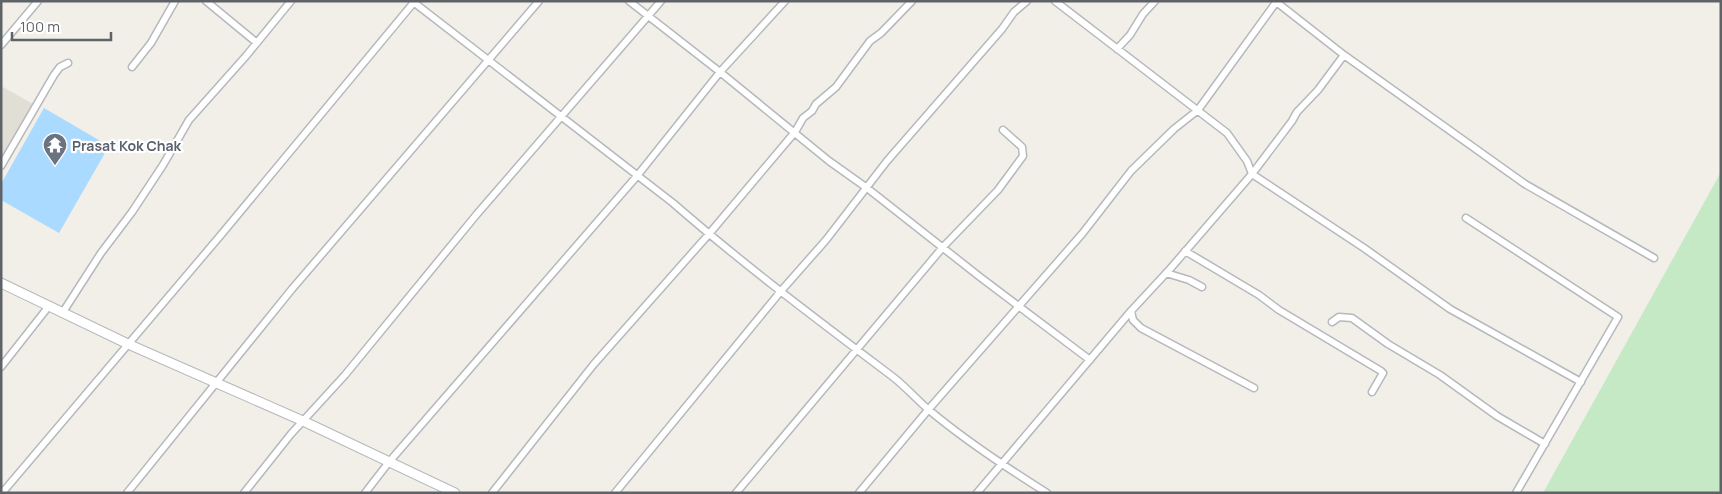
<svg xmlns="http://www.w3.org/2000/svg" width="1722" height="494" viewBox="0 0 1722 494" font-family="Manrope,sans-serif">
<style>
.education{fill:#e1ded6}
.green{fill:#c5e8c5}
.water{fill:#aadaff}
.lines{fill:none;stroke-linecap:round;stroke-linejoin:round}
.minor-casing{stroke:#b5b8bc;stroke-width:9}
.tertiary-casing{stroke:#b5b8bc;stroke-width:11}
.minor{stroke:#fff;stroke-width:6}
.tertiary{stroke:#fff;stroke-width:9}
.labels{text-anchor:middle;dominant-baseline:central;stroke-width:4.5;stroke-linejoin:round;paint-order:stroke}
.worship-label{font-size:14px;font-weight:bold;fill:#5b616d;stroke:#fff;text-anchor:start}
</style>
<rect width="100%" height="100%" fill="#f1efe8"/>
<path class="education" d="M1,86L33,104L1,163Z"/>
<path class="green" d="M1721,172V493H1543Z"/>
<path class="water" d="M44,108L109,146L59,233L1,200V184Z"/>
<g class="lines">
<defs>
<path id="minor" d="M206,1L257,43
M412,1L673,203C744,265 819,321 893,377C906,387 917,400 929,410C966,441 1007,468 1047,493
M629,1L720,72L829,161L867,188L980,277L1090,360
M1055,1L1227,133L1247,161L1252,174L1364,248L1450,309L1581,382
M1275,1L1344,55L1525,184L1654,258
M1,45L38,1
M1117,49L1130,35L1143,14L1155,1
M132,67L151,43L175,1
M1,166L54,75L60,67L68,63
M1466,218L1618,317L1516,493
M1185,251L1259,295L1279,310L1381,371L1383,373L1372,392
M1166,273L1189,280L1202,287
M1131,311L1133,320L1141,328L1254,388
M63,312L101,253L132,212L163,165L189,120L246,56L291,1
M1332,322L1339,317L1352,318L1388,344L1440,375L1497,416L1545,444
M1,367L49,306
M2,493L220,236L415,1
M127,493L292,289L539,1
M244,493L291,434L345,375L477,214L661,1
M365,493L389,462L637,176L720,72L785,1
M492,493L594,364L709,234L795,132L803,118L812,111L816,104L836,87L870,41L881,33L912,1
M615,493L781,291L826,240L887,161L1002,29L1014,12L1027,1
M736,493L943,247L998,190L1023,156L1022,147L1003,130
M859,493L928,410L1082,234L1131,171L1174,129L1198,110L1277,1
M977,493L1131,311L1170,269L1252,174L1292,121L1297,112L1318,90L1344,55"/>
<path id="tertiary" d="M1,283L128,344L303,421L455,493"/>
</defs>
<use href="#minor" class="minor-casing"/>
<use href="#tertiary" class="tertiary-casing"/>
<use href="#minor" class="minor"/>
<use href="#tertiary" class="tertiary"/>
</g>
<defs>
<symbol id="temple-pin" viewBox="-11 -11 22 30"><path d="M0 17L-7.5 6A9.5 9.5 0 1 1 7.5 6Z" fill="#6b7280" stroke="#fff"/><path d="M0-6L5-2H3V0L6.5 2.5H4V6H1.5V3h-3V6H-4V2.5H-6.5L-3 0V-2H-5Z" fill="#fff"/></symbol>
</defs>
<g fill-rule="evenodd">
<use href="#temple-pin" x="41" y="131" width="28" height="38"/>
</g>
<g class="labels">
<g class="worship-label">
<text x="72" y="145">Prasat Kok Chak</text>
</g>
</g>
<rect width="1722" height="494" fill="none" stroke="#5f6368" stroke-width="5"/>
<path d="M12 32v8h99v-8" fill="none" stroke="#5f6368" stroke-width="2.5"/>
<text x="20" y="32" font-size="15" fill="#5f6368" stroke="#ffffff" stroke-width="4" paint-order="stroke">100 m</text>
</svg>
